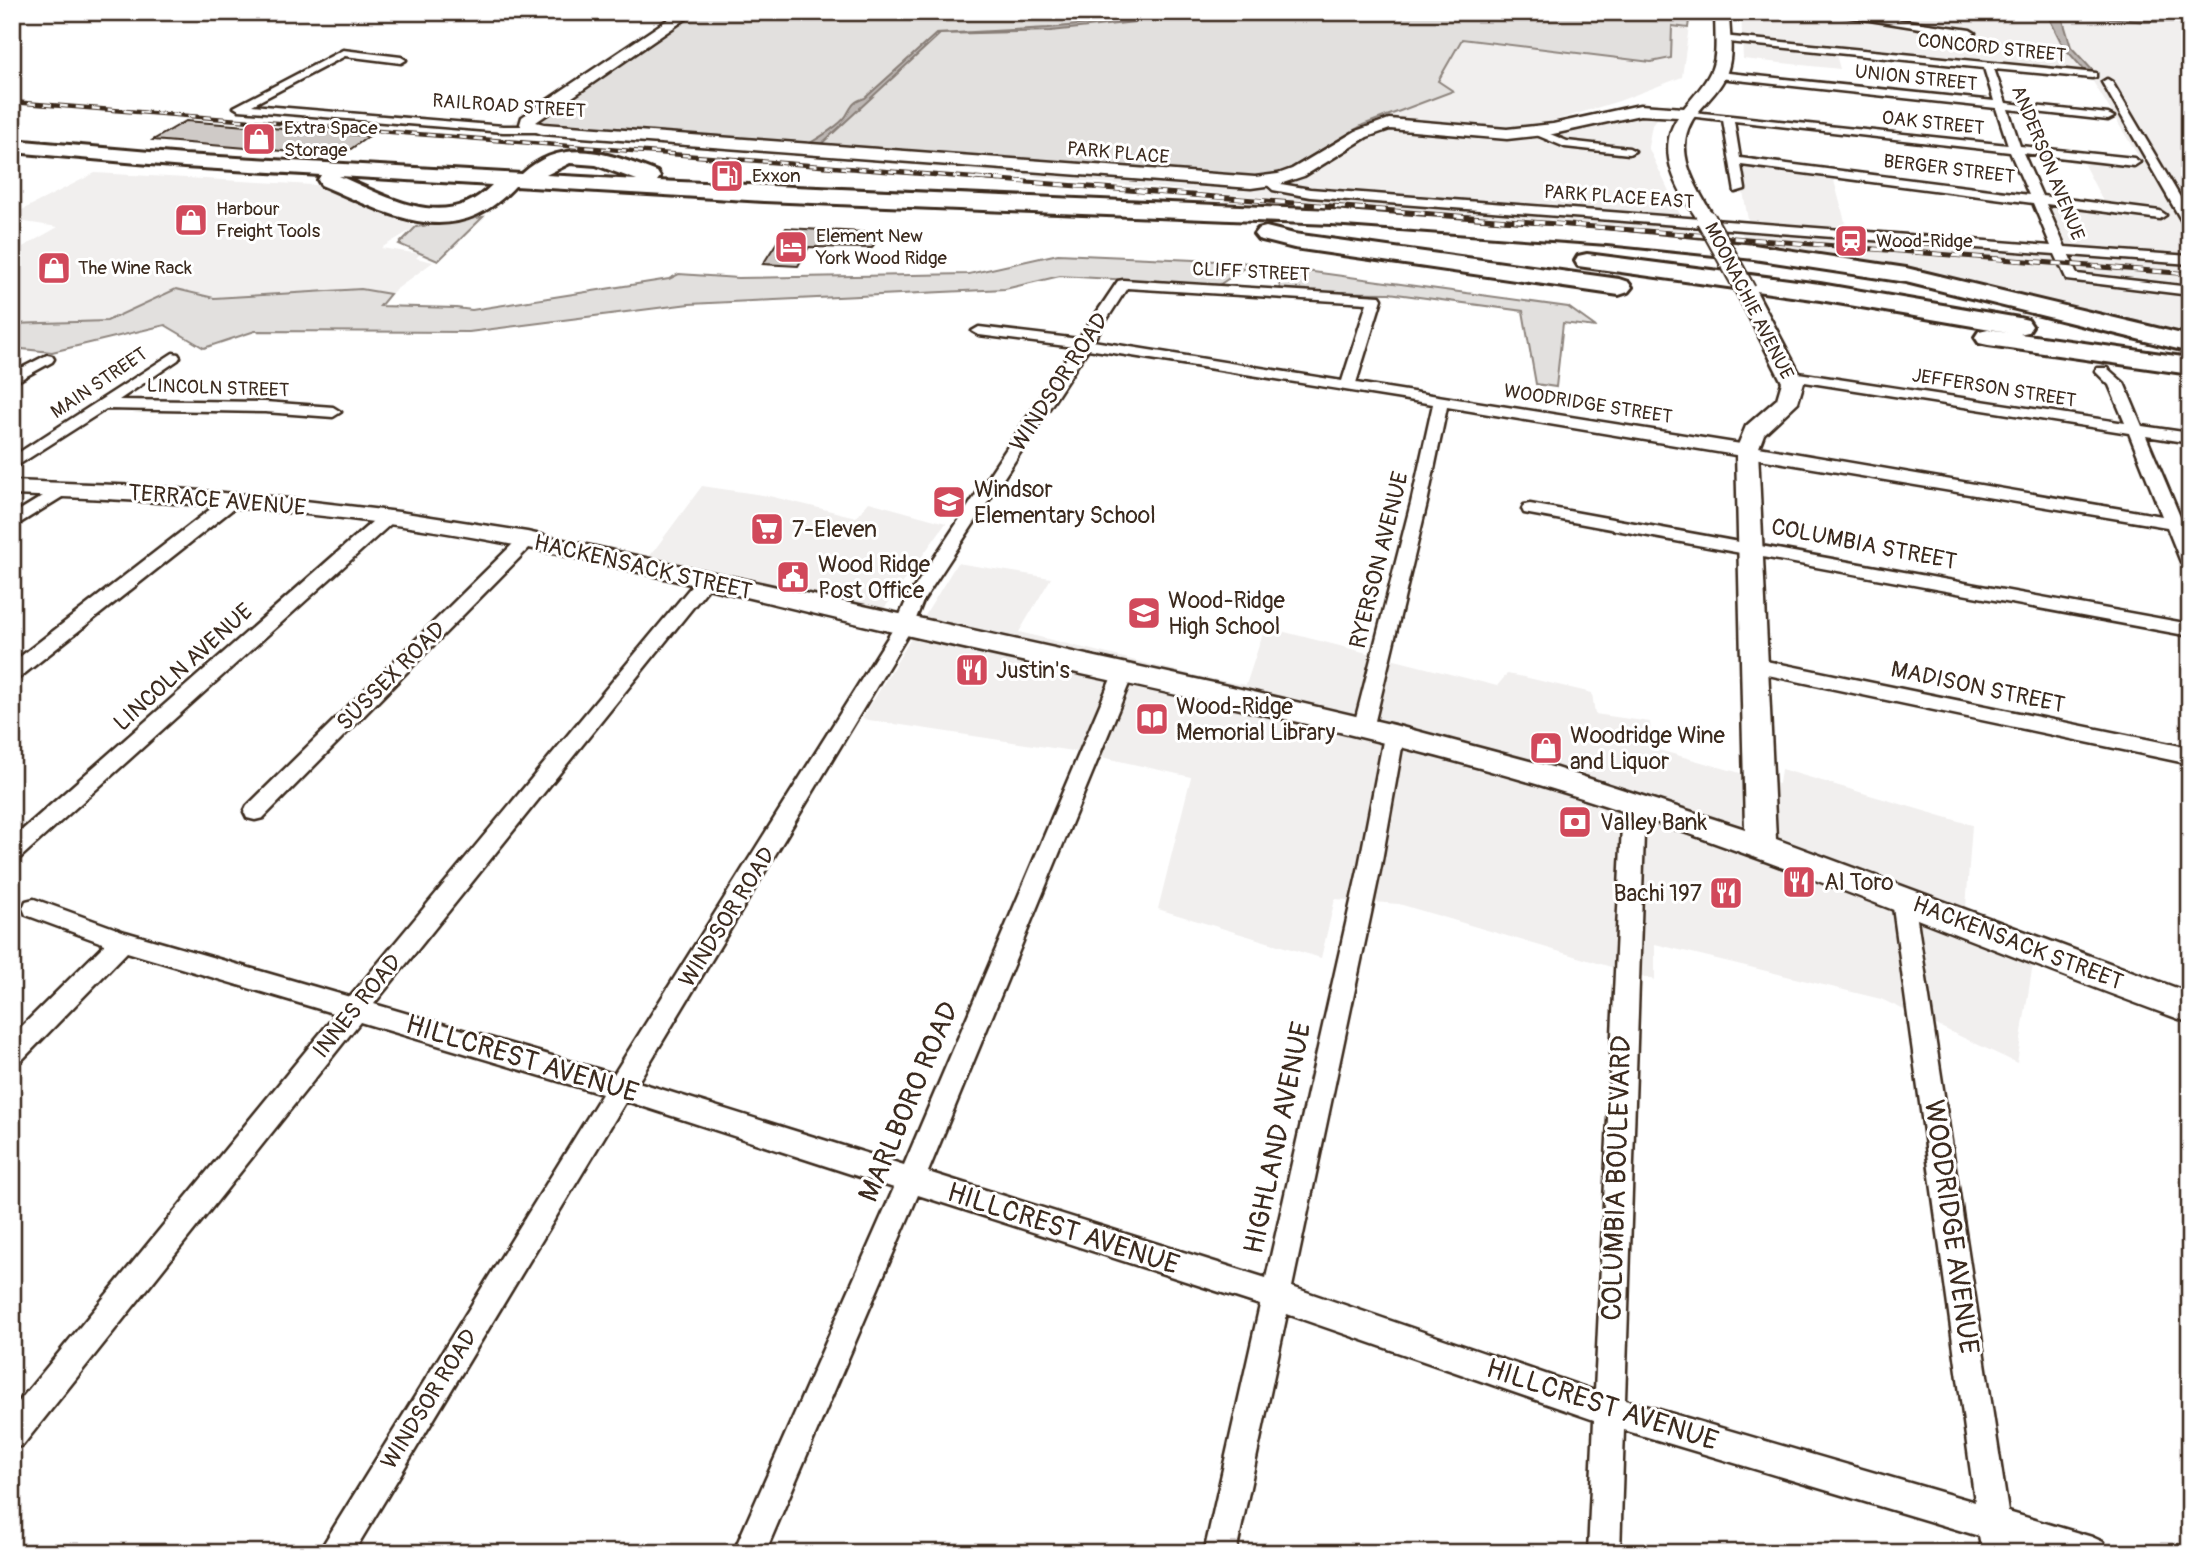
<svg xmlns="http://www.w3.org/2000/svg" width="2202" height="1565" viewBox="0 0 2202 1565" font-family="Pangolin,sans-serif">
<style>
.built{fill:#f1efee}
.green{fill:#e2e0de;stroke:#8e857e;stroke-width:2}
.water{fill:#bcb6b3;stroke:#887e77;stroke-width:2}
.building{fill:#cfcac7;stroke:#3b2a1e;stroke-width:2}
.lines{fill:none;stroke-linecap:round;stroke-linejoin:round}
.street-casing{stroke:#3b2a1e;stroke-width:5}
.secondary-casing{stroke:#3b2a1e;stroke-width:5}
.highway-casing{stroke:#3b2a1e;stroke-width:6}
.street{fill:#fff;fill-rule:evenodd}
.secondary{fill:#fff;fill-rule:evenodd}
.highway{fill:#fff;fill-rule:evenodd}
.rail-far1-casing{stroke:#3b2a1e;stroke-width:4.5}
.rail-casing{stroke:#3b2a1e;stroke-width:5}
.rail-far1{stroke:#fff;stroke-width:2.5;stroke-dasharray:8;stroke-linecap:butt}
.rail{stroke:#fff;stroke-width:3.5;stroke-dasharray:10;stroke-linecap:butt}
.secondary-bridge-casing{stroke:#3b2a1e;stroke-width:23;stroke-linecap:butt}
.secondary-bridge{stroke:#fff;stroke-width:19}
.labels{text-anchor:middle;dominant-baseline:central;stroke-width:6;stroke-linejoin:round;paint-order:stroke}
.far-street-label{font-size:19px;fill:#3b2a1e;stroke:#fff}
.far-poi-label{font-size:19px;fill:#3b2a1e;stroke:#fff;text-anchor:start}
.street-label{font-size:23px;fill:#3b2a1e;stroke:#fff}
.poi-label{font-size:23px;fill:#3b2a1e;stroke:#fff;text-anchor:start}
.near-street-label{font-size:28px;fill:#3b2a1e;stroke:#fff}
</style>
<rect width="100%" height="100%" fill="#fff"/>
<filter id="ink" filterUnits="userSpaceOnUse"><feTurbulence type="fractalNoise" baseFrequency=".0143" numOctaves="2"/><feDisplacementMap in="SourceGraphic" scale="14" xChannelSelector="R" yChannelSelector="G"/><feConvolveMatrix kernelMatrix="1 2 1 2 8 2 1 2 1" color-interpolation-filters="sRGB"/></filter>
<g filter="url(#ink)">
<path class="built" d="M679,12H1691L1682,77L1619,101L1540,125L1670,103L1652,125L1648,147L1688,231L1258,197L504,128Z
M1741,12H2190V331L2110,318L1747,243L1738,226H1749L1738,162L1832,173L1848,233L2057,250L2037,199L2106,207L2079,155L2141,161L2089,75L1835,51L1840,69L1743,59Z
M95,173L331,186L416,227L381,248L420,254L416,258L433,262L390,294L361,289L214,298L176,289L107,321L12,324V253L58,227L12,220V215Z
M702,486L769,496L856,517L869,502L946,523L881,613L644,564Z
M957,563L1051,578L1019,632L1201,677L1246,685L1265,627L1497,686L1507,674L1524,677L1592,693L1595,714L1650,722L1652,748L1779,784L1781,769L1972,825L1964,935L2033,964L2017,1063L1881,999L1655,944V980L1399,904L1335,899L1321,958L1158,909L1191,777L1079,752L862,719Z"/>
<path class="green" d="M692,12H1690L1688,28L1672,26L1671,58L1651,62L1462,39L1438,81L1453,91L1363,125L1269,181L531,128L533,112Z
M483,217L438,261L399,244L416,227Z
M1058,254L1240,262L1568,307L1596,327L1563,323L1556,387L1536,384L1523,311L1389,293L1282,292L1274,271L1244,268L1219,285L1060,276L1005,289L689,304L469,332L255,331L204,348L165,325L52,352L12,348V324L107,321L176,289L214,298L361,289L390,294L380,306L456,308L472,310L669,279L679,274L738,278L969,274Z"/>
<path class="water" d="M1141,12H1148L1149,16L1135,22L1051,31L940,34L830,136L821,144L810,143C819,138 841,124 846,116C852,106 852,102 865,98L936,34L1048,28L1128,20L1142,15Z
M2046,12L2190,16V21L2145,22L2065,13L2062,17L2071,47L2094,72L2085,71L2063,46Z"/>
<path class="building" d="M186,121L369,136L341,156L153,140Z
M786,228L880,233L872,248L809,247L798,266L763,264Z"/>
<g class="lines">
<defs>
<path id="street" d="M1819,12H1846L1970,30L1975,33L1970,36Z
M1722,36L2096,73V77L2092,78L1994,69L2006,103L2108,114L2114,117L2108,120L2008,109L2020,146L2134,158L2140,162L2134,166L2023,153L2042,196L2160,211L2166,215L2160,219L2046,204L2065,247L2190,256V264L2069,255L2077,274L2190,287V295L2067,280L2055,254L1310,197L1273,190L1263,181L1269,177L1281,184L1310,189L2051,246L2033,203L1741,165L1745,189L1735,192L1723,120L1688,116L1684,115V111L2008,145L1996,108L1719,78L1714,75L1719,72L1994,101L1984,68L1718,41V37ZM1734,121L2010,152L2029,195L1740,158Z
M343,50L401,57L406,60L401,63L345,56L252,105L503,126H542L548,129L542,132H503L239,110L234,107Z
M2107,79L2112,82L2190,214V229L2184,225L2102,82Z
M1538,129L1567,141L1629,148L1635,151L1629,154L1565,147L1534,134L1532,132Z
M1123,280L1380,296L1382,299L1356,383L1747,445L2162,516L2129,433L1792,380L1785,376L1792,372L2125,423L2109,385L2095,371L2097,368H2107L2124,383L2142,426L2190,433V443L2146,436L2181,519L2190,521V531H2186L2190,540V568L2181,562L2167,527L1447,407L1427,503L1373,729L1370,734L1363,736L1356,734L1353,729L1411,503L1433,404L1088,349L923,601L913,626L638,1082L904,1165L1113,674L1116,669H1130L1133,674L928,1172L1266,1278L1359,866L1384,736L1387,731L1394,729L1401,731L1404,736L1381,866L1292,1287L1595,1391L1623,804L1626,798L1634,796L1642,798L1645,804L1625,1400L1975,1502L1892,900L1895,893L1903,891L1911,893L1914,900L2008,1512L2092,1537L2103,1542L2108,1553H2037L2013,1546L2014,1553H1982L1979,1536L1624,1430L1620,1553H1588L1594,1420L1287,1314L1236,1553H1204L1260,1305L918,1195L765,1553H733L894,1188L626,1101L353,1553H318L602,1094L360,1022L23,1445L12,1449V1410L336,1014L127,952L21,1061L12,1064V1036L105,944L26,915L23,908L26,901L34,899L125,932L350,997L699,577H711L714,581L711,585L374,1004L614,1074L895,626L908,597L1074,347L979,335L972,331L979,327L1079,339L1118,281ZM1127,288L1367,303L1342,381L1093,341Z
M173,353L178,354L180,357L178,360L119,400L265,402L333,407L341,412L333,417L265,412L106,409L12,469V457Z
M47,355L52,356L54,359L52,362L12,384V373Z
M61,485L67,486L69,490L67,494L12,528V515Z
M232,496L238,497L240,501L238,505L19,678L12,680V663L226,497Z
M1530,504L2190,624V636L1524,513L1522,509L1524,505Z
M387,513L396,518L393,522L20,858L12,861V839L381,514Z
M527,535L536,540L533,544L263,818L255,820L247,818L244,812L247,806L521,536Z
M1756,659L2190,748V764L1749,671L1746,666L1749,661Z"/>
<path id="secondary" d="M679,12H696L536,122L544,124L1255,177L1278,174L1292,169L1356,131L1389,119L1507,129L1553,124L1640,105L1684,108C1720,66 1716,66 1715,12H1729C1729,31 1734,53 1727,72C1722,87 1709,99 1699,111C1668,147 1695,185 1715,219L1712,223H1700C1679,192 1654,152 1678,117L1640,115L1553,134L1507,139L1390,129L1367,137L1304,176L1280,184L1251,188L542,134L522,127L520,124L522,117Z
M1746,285L1756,291L1804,382L1798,402L1764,434L1758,450L1776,839L2190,993V1023C1977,946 1770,855 1553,789C1336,724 1113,683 893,632C772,604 651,573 529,548C360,513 185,501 12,495V481L142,486L271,497L399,512L527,532L1232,687L1394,725L1556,768L1745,829L1736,450L1746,426L1777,399L1782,382L1736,291Z"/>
<path id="highway" d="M12,140L184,155L522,174C563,135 611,154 657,172L660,177L657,181L1331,210L1607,230L1754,245L1906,268L2190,336V352L1906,282L1754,259L1607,244L1331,224L764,201L515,186C453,253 390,214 321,185L318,180L321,175L184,167L12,152ZM570,163L596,165L637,180L546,175ZM339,176L492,185C445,233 389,197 339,176Z
M1266,227L1294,234L1619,279L1628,282L1632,287L1628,292L1619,295L1294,248L1258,239L1254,234L1258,229Z
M1587,254L1820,284L2019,318L2028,320L2032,326L2028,332L2020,334L2190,358V374L1988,345L1979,343L1975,337L1979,331L1988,329L2008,332L1820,300L1578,266L1575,261L1578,256Z"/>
</defs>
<use href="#street" class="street-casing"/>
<use href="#secondary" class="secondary-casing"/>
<use href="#highway" class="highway-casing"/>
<use href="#street" class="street"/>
<use href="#secondary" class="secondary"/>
<use href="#highway" class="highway"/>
<defs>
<path id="rail-far1" d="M12,102L999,180"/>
<path id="rail" d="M976,178L2190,274"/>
</defs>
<use href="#rail-far1" class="rail-far1-casing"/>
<use href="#rail" class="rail-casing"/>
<use href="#rail-far1" class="rail-far1"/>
<use href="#rail" class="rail"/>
<defs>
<path id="secondary-bridge" d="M1706,219L1746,291"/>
</defs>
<use href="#secondary-bridge" class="secondary-bridge-casing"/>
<use href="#secondary-bridge" class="secondary-bridge"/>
</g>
</g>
<defs>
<symbol id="shop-square" viewBox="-11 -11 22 22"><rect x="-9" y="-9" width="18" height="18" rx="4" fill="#d1495b" stroke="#fff"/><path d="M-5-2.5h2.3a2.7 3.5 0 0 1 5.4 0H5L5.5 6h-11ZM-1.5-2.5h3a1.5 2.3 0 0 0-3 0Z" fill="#fff"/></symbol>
<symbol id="fuel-square" viewBox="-11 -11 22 22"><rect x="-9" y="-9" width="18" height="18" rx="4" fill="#d1495b" stroke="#fff"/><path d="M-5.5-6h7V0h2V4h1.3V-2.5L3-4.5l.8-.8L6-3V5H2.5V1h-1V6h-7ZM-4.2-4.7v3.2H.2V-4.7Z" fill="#fff"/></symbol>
<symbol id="station-square" viewBox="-11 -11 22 22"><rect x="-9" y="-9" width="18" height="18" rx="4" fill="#d1495b" stroke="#fff"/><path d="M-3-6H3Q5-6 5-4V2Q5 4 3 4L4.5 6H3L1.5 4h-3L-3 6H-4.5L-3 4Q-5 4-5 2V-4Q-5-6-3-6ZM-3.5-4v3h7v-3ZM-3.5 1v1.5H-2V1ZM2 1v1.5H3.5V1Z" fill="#fff"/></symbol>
<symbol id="hotel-square" viewBox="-11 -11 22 22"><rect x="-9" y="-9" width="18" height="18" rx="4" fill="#d1495b" stroke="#fff"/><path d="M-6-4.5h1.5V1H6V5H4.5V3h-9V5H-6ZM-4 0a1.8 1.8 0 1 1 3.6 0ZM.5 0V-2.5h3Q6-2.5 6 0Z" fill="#fff"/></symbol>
<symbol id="school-square" viewBox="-11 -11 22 22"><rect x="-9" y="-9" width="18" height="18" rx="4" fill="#d1495b" stroke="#fff"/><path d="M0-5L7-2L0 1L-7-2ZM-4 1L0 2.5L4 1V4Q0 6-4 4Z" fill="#fff"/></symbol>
<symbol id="supermarket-square" viewBox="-11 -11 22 22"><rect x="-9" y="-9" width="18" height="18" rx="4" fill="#d1495b" stroke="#fff"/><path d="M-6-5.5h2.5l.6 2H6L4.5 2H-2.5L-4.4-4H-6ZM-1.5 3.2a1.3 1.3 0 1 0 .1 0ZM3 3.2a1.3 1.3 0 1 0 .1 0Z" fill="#fff"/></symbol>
<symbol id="civic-square" viewBox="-11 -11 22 22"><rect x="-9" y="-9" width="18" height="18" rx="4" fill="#d1495b" stroke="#fff"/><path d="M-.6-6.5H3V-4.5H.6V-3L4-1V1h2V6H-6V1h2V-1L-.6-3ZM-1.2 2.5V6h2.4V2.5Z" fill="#fff"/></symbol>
<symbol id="restaurant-square" viewBox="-11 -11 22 22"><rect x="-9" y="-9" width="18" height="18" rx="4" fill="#d1495b" stroke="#fff"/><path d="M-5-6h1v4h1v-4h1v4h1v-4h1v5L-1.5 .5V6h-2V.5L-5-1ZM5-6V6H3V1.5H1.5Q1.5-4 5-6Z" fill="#fff"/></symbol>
<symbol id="library-square" viewBox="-11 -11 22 22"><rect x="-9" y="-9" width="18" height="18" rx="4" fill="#d1495b" stroke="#fff"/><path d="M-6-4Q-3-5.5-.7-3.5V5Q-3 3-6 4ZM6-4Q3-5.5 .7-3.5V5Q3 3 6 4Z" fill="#fff"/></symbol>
<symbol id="bank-square" viewBox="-11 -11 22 22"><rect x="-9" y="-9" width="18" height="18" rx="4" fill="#d1495b" stroke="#fff"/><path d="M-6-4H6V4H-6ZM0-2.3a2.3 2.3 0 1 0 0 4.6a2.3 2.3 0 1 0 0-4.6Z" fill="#fff"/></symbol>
</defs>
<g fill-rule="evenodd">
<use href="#shop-square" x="240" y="120" width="38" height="38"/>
<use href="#fuel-square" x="708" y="157" width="38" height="38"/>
<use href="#shop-square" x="172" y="201" width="38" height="38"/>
<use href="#station-square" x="1832" y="222" width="38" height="38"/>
<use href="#hotel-square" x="772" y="228" width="38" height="38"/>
<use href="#shop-square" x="35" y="249" width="38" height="38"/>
<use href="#school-square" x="930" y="483" width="38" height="38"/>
<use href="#supermarket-square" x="748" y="510" width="38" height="38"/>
<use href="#civic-square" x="774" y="558" width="38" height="38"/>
<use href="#school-square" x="1125" y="594" width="38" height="38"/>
<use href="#restaurant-square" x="953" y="651" width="38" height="38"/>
<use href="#library-square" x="1133" y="700" width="38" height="38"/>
<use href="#shop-square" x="1527" y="729" width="38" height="38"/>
<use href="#bank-square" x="1556" y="803" width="38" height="38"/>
<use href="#restaurant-square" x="1780" y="863" width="38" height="38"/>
<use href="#restaurant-square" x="1707" y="874" width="38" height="38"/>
</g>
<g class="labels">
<g class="far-street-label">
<text transform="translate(1992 48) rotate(6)">CONCORD STREET</text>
<text transform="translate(1916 78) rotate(6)">UNION STREET</text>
<text transform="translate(509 106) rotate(4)">RAILROAD STREET</text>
<text transform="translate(1933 123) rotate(6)">OAK STREET</text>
<text transform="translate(1118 153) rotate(5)">PARK PLACE</text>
<text transform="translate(2048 163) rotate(68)">ANDERSON AVENUE</text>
<text transform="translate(1949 169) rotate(7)">BERGER STREET</text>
<text transform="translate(1619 197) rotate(4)">PARK PLACE EAST</text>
<text transform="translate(1251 272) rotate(3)">CLIFF STREET</text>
<text transform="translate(1749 301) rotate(63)">MOONACHIE AVENUE</text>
<text transform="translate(99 383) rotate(-34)">MAIN STREET</text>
<text transform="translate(218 388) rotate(2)">LINCOLN STREET</text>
<text transform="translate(1994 388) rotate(9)">JEFFERSON STREET</text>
<text transform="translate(1588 404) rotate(9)">WOODRIDGE STREET</text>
</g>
<g class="far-poi-label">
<text x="284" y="128">Extra Space<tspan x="284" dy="22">Storage</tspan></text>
<text x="752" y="176">Exxon</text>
<text x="216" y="209">Harbour<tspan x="216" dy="22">Freight Tools</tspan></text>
<text x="816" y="236">Element New<tspan x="816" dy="22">York Wood Ridge</tspan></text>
<text x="1876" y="241">Wood-Ridge</text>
<text x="78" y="268">The Wine Rack</text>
</g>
<g class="street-label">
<text transform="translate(1059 382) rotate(-57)">WINDSOR ROAD</text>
<text transform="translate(217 500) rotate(5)">TERRACE AVENUE</text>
<text transform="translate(1864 544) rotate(11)">COLUMBIA STREET</text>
<text transform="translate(1379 560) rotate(-76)">RYERSON AVENUE</text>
<text transform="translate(643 567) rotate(13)">HACKENSACK STREET</text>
<text transform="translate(183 667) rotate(-42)">LINCOLN AVENUE</text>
<text transform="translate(391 676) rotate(-45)">SUSSEX ROAD</text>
<text transform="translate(1978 687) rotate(12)">MADISON STREET</text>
<text transform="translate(727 917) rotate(-58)">WINDSOR ROAD</text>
<text transform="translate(2018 943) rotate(21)">HACKENSACK STREET</text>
<text transform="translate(357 1006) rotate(-51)">INNES ROAD</text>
<text transform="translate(429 1399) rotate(-58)">WINDSOR ROAD</text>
</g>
<g class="poi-label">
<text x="974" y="489">Windsor<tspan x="974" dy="26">Elementary School</tspan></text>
<text x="792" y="529">7-Eleven</text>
<text x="818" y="564">Wood Ridge<tspan x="818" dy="26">Post Office</tspan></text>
<text x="1168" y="600">Wood-Ridge<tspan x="1168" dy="26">High School</tspan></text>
<text x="996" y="670">Justin's</text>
<text x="1176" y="706">Wood-Ridge<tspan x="1176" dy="26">Memorial Library</tspan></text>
<text x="1570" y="735">Woodridge Wine<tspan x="1570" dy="26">and Liquor</tspan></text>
<text x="1600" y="822">Valley Bank</text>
<text x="1824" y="882">Al Toro</text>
<text x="1702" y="893" text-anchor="end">Bachi 197</text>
</g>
<g class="near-street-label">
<text transform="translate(522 1059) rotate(17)">HILLCREST AVENUE</text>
<text transform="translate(909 1102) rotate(-67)">MARLBORO ROAD</text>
<text transform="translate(1278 1138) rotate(-78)">HIGHLAND AVENUE</text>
<text transform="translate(1617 1178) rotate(-88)">COLUMBIA BOULEVARD</text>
<text transform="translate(1951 1227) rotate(82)">WOODRIDGE AVENUE</text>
<text transform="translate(1063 1229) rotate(18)">HILLCREST AVENUE</text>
<text transform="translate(1602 1405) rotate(18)">HILLCREST AVENUE</text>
</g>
</g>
<rect width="2202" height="1565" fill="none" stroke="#fff" stroke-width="42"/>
<rect x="21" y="21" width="2160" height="1523" fill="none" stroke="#3b2a1e" stroke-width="2.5" filter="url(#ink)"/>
</svg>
